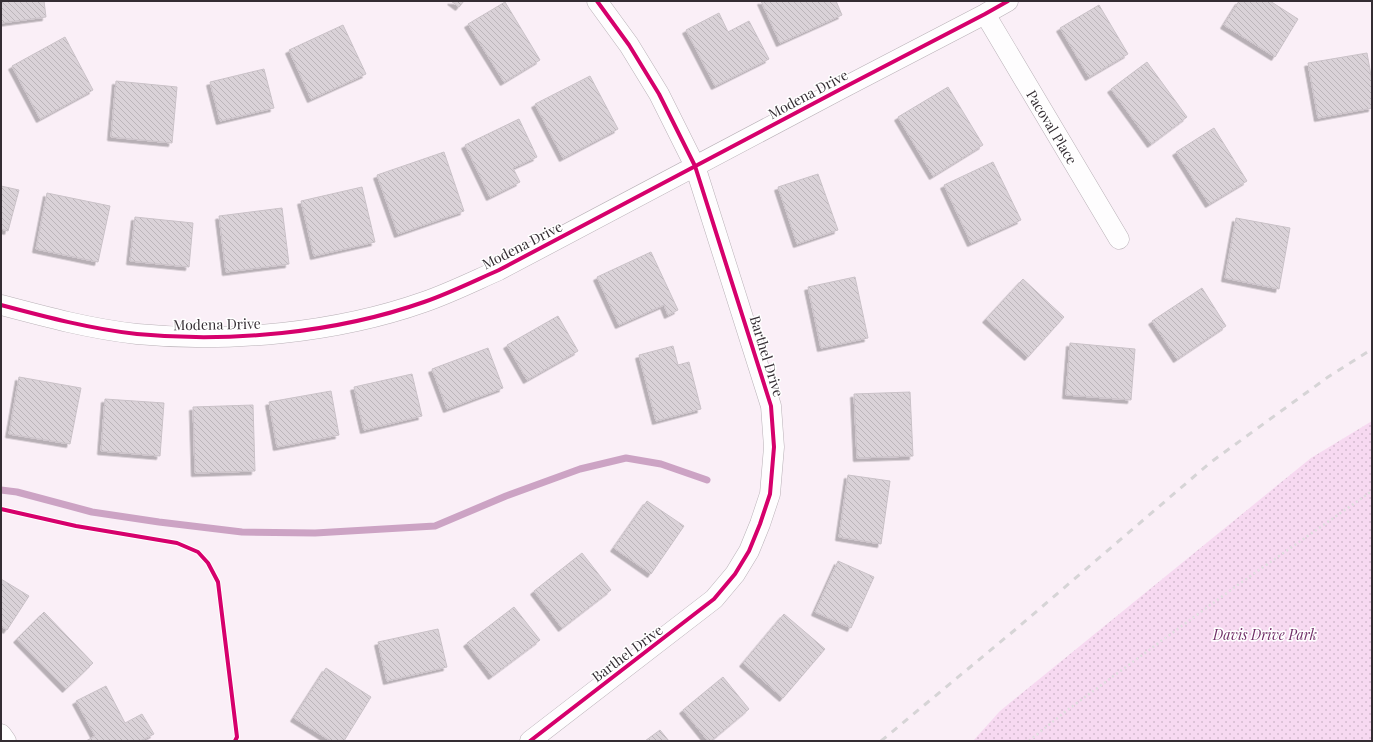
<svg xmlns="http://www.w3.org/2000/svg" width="1373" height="742" viewBox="0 0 1373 742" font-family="'Playfair Display',serif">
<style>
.park{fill:url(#park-dots)}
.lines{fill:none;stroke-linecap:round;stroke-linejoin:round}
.stream{stroke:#cca3c4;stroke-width:7}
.building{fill:url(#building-back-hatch);stroke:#cac2c8;filter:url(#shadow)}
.street-casing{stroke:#b9b1b7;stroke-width:21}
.path{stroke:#e1dee0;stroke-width:2.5;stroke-dasharray:2 3;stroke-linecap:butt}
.street{stroke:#fefdfe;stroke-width:20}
.rail{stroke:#d6d4d6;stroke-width:3;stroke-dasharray:7 7;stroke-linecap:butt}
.cycleway-casing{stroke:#fff;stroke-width:6}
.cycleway{stroke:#d6006c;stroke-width:4}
.labels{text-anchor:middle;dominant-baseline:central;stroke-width:3;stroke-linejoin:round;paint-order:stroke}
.street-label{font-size:14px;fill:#342d33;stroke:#fff}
.park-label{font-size:14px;font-style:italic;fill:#702e67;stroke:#fff}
</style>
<defs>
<pattern id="park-dots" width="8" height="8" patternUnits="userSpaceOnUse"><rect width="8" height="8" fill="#f7d9f1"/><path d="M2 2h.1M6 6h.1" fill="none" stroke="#d4bbcf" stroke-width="1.8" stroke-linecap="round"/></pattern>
<pattern id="building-back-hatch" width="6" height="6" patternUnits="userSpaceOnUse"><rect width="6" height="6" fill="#dad2d8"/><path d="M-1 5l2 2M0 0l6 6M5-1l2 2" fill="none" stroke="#bcb5ba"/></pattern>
<filter id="shadow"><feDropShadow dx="-3.5" dy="3.5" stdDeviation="0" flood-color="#0004"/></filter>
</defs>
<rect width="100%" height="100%" fill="#faeff7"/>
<path class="park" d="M1372,421V741H973L1000,711L1311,458Z"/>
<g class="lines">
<path class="stream" d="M1,490L17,492L92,512L159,522L242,532L315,533L435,526L506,496L580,469L626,458L661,464L707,480"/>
</g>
<path class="building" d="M1,1H44L46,17L1,23Z
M451,1H464L459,7Z
M761,1H836L842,15L780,43Z
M1239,1H1270L1298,19L1275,57L1224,25Z
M505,2L540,60L504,82L468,24Z
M1099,5L1128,54L1089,77L1060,28Z
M719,13L728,32L749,21L769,59L715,86L686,30Z
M343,25L366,74L311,99L289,50Z
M65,37L93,90L40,119L12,66Z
M1367,53L1372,81V108L1318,118L1308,63Z
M1147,62L1187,117L1151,144L1111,89Z
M264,69L274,108L220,121L210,82Z
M590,76L618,129L563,158L535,104Z
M116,81L177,87L172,143L111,137Z
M948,87L983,145L933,176L898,117Z
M519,119L537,157L513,168L520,182L490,197L465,145Z
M1214,128L1247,181L1209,204L1176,152Z
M444,152L464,211L398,234L377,175Z
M993,162L1021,220L971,243L944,185Z
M818,174L838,230L797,244L778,187Z
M1,186L19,190L8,231L1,229Z
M362,187L375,242L314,256L301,201Z
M47,193L110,206L98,262L36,249Z
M282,208L289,264L226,272L219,216Z
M135,217L193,223L189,267L130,261Z
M1236,218L1290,228L1279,289L1225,278Z
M651,252L678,310L668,315L664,305L619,325L597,277Z
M855,277L868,338L821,348L808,287Z
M1023,279L1064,317L1028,357L986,319Z
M1202,288L1226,326L1177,359L1152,321Z
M558,316L578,351L527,380L507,345Z
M1070,343L1135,349L1131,400L1066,395Z
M673,346L678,365L689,362L701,409L656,421L639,355Z
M488,348L503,388L447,409L432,369Z
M412,374L422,416L364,430L354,387Z
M19,377L81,388L70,444L9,434Z
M331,391L339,435L277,447L269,402Z
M910,392L913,456L857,458L854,394Z
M105,399L164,403L160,456L101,451Z
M253,405L255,471L195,473L193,407Z
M848,475L890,481L881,544L839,537Z
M647,501L684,526L651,574L614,548Z
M582,553L611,590L562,628L534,591Z
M838,561L874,577L851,628L815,612Z
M1,579L29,596L7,630L1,626Z
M514,607L540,640L492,676L467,643Z
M44,612L93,663L66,689L17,639Z
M784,614L825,649L783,698L743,663Z
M438,629L447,667L387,681L378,642Z
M326,668L371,697L344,741H331L294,718Z
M723,677L749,709L711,741H708L683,710Z
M106,686L125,723L142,714L154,734L140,741H86L95,736L76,701Z
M660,730L669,741H645Z"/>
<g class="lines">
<defs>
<path id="street" d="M985,14L1119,239
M1,305C46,317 91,329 137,334C229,343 336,333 424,302C450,293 474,281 499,270L839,90L985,14L1008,1
M1,734L6,741
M530,741L714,599L735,574L749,551L760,524L770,494L774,447L771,406L695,166L659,94L629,45L597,1"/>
</defs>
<use href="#street" class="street-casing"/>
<path class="path" d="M1029,741L1066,711L1239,584L1372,491"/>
<use href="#street" class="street"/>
<path class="rail" d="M881,741L1016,629L1211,462L1328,377L1372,349"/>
<defs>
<path id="cycleway" d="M1,305C46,317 91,329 137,334C229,343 336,333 424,302C450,293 474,281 499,270L839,90L985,14L1008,1
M1,509L76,526L177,543L198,552L208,563L218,582L237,737L235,741
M530,741L714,599L735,574L749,551L760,524L770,494L774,447L771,406L695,166L659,94L629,45L597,1"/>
</defs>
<use href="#cycleway" class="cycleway-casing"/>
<use href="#cycleway" class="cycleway"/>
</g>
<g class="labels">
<g class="street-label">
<text transform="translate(808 94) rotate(-28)">Modena Drive</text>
<text transform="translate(1052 127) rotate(59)">Pacoval Place</text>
<text transform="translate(522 245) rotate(-27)">Modena Drive</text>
<text transform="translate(217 324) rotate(-1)">Modena Drive</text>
<text transform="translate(767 356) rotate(73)">Barthel Drive</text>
<text transform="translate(627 653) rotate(-37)">Barthel Drive</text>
</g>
<g class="park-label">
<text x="1265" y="634">Davis Drive Park</text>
</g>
</g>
<rect width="1373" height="742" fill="none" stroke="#342d33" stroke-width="4"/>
</svg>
